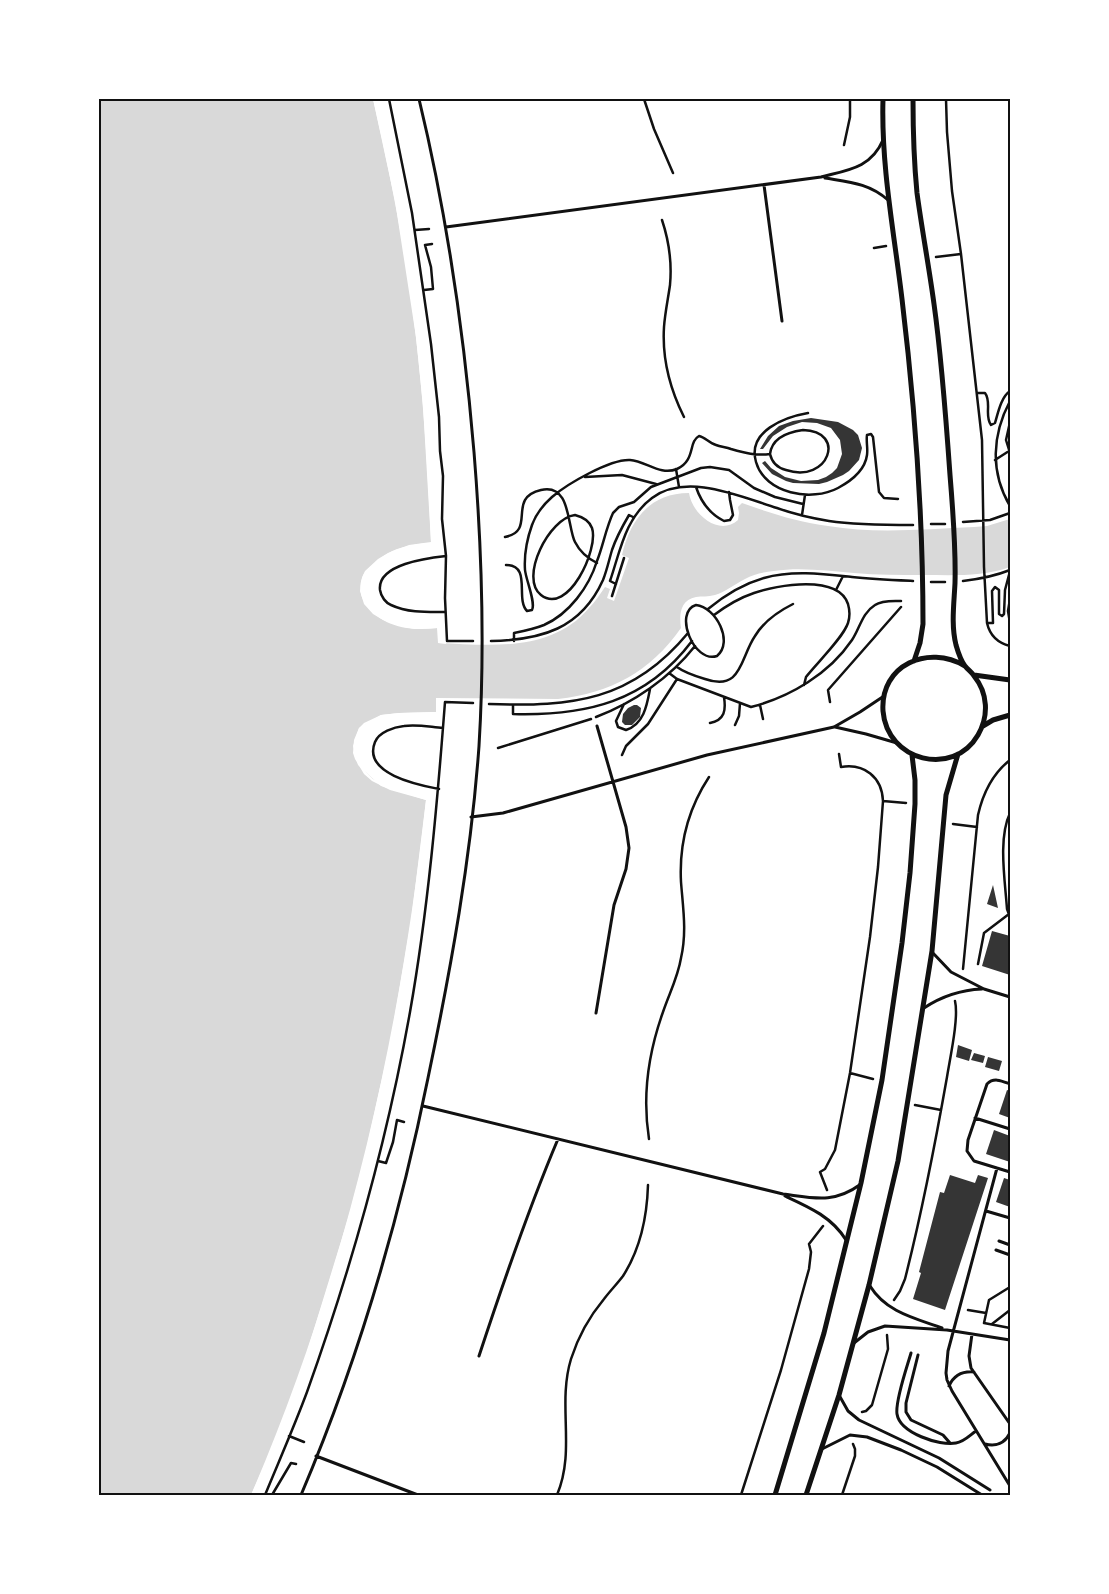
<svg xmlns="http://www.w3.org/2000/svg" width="1109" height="1594" viewBox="0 0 1109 1594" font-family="'PT Sans',sans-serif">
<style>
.water{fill:#d9d9d9}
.pier{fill:#fff}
.building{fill:#353535}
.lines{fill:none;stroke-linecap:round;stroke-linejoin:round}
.path{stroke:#111;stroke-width:2.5}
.service{stroke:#111;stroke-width:3}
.minor{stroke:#111;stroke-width:5}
.neatline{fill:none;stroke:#111;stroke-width:2}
</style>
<rect width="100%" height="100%" fill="#fff"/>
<path class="water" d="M99,99H373C391,178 407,257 416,338C424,406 428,474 431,543C419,543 397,547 387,554C382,557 378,560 375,564C369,568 364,571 362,578C359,586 360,596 365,603C383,628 409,631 438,628V643C490,645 551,653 589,608C595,602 600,594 605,587L610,589L607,598L614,601L629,558L622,555C630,520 650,493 689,493C692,514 719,537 738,520L739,513L738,507L742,503C770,513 798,522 828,526C876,534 925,529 974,527L987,526L1010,519V567C982,577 953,575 923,575C900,575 877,575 854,573C828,571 801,567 774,571C764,572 754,574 745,579C735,584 725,592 715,595C708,597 702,596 696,597C680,600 679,615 681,628C650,672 611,693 558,699L436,698V712L399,713L381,715L359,728L353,746L358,765L381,786L426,800C400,1039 346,1274 251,1495H99Z"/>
<path class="pier" d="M373,99H376L398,201L418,337L426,405L434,543L432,545L409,548L399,551L379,561L367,573L364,578L363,591L366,603L370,608L384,618L405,625L416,626H439L440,641H446V644L438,643L437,628L415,629L404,627L383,620L373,614L364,604L360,591L362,578L365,571L378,559L388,553L409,545L431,542L423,406L416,337L395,201Z
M436,712V715H399L381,717L365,725L361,730L356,741V752L358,758L366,772L373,779L391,787L429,799L414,921L393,1039L367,1155L352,1213L304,1368L273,1451L254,1495H251L271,1450L302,1368L350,1212L365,1155L391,1038L411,921L426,800L390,790L372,781L364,774L355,759L353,753L354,740L359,728L364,723L381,715L399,713Z"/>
<path class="building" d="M811,418L838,422L853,430L858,435L862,448L859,460L849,471L843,475L827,482L819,484L793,483L786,481L772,474L762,463L765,461L771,468L785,477L801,481L818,480L826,477L832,473L837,468L842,454L840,440L831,428L817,423L802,422L787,427L773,436L763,449H760L768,436L779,426L793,421Z
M634,705H637L641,708L640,717L632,725H625L622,722L623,714L628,708Z
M993,885L998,908L987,904Z
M992,931L1010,936V975L982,966Z
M958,1045L972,1050L969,1061L956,1057Z
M974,1053L985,1056L983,1063L971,1060Z
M988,1057L1002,1061L999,1071L985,1067Z
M1007,1090L1010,1091V1118L999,1114Z
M994,1130L1010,1136V1162L986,1154Z
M950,1175L975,1183L978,1175L988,1178L945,1310L913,1299L921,1273L919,1272L940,1192L944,1193Z
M1004,1178L1010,1180V1207L996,1202Z"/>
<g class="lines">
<path class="path" d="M389,99L412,213L431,344L439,417L440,451L443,476L442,519L446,556L445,598L447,641H473
M644,99L654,129L673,173
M946,99L947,132L952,191L961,254L982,440L984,567L987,623C990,636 998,643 1010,646
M844,145L850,117V99
M662,220C669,241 672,263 670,285C668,299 665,313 664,327C662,359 670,389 684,417
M415,230L429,229
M874,248L886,246
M936,257L961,254
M424,290L433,289L431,267L425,245L432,244
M977,393H985C992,402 984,416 991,425L995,423C998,413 1001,397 1010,391
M1010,401C992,435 990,472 1010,506
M808,413C785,417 747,431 756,462C765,494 812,502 838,488C851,481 865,470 867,455C868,448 866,442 867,435L871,434L873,437L879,492L884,498L898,499
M1010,422L1006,440L1010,453
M803,430C847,431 829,484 786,470C778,468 772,463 770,454C772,438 788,432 803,430Z
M995,460L1009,451
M676,469L679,487
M585,477L622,475L656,484
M696,487C701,502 710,514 724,521L730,520L733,515L730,500L729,492
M575,515C583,517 589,520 592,528C599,549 568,616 541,595C519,578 549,518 575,515Z
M802,515L805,495
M963,522L990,520L1010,513
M931,524H945
M505,537C537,531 506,498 541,490C571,483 567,526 575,542C580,552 587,558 597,563
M506,565C532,565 515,599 527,611L532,610C536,603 526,580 525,570C524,555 527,539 532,525C536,514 543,505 552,497C567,484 610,459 630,460C646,461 660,476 677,469C696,460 688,442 699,436C705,437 709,443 716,445C721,447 726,447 731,449C745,453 756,456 770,454
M963,581C980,579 995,576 1010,570
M931,582H945
M616,584L610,581C620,552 625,518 652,498C687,472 741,497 777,508C794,514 811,518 829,521C856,525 885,525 913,525
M836,590L843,576
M612,596L624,558
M1010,599L1008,611L1010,623
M696,605C716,607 734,642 717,656C694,664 673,612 696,605Z
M708,609C725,595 743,584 764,578C792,570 824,574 852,577C872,579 893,580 913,581
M445,612C428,612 408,613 391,605C386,603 381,597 380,590C377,564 428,558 446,556
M714,615C726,606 739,598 754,593C777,585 838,574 848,604C850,611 850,617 848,623C843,638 816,664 806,677L804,685
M987,623H993L992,591L995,587L999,590V614L1002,616L1004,614L1005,590L1010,571
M491,641C541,640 581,629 603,580C607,570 609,560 612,550C616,538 622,527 629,515L633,517
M514,641V633C524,631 534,629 544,625C569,614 589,587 597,561C603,546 606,528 613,513L619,507L634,502L651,487L701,468L710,467L729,470L754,488L775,497L803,504
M677,667C685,673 695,676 705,679C742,692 740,658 755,636C764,621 777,612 793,604
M669,673L677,679L751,707C790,697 829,674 852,640C860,628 862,613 875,605C882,600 893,601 901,601
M830,702L828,690L901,607
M489,704C572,707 632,701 688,633
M624,704L616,721L618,727L626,730C644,724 647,705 650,689
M513,705V714C586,716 646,702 692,641
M760,705L763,719
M596,717C633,703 670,678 695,646
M710,723C725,720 726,710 724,697
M735,725L739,716L740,703
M498,748L591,719
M622,755L626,746L648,724L677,679
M439,789C419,785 362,774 375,742C379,732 394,727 404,726C417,724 430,727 443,728
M883,801L906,803
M1010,813C998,838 1005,880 1007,909L1010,917
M953,824L977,827
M978,964L984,933L1009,914
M963,969L978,815C983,793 992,774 1010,760
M850,1073L873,1079
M915,1105L941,1110
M649,1139C642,1095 648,1054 663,1012C669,994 678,977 681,958C687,932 683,908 681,882C679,844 688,809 709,777
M378,1161L386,1163L393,1142L397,1120L404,1122
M827,1190L820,1172L825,1169L835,1150L850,1073L870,937L878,867L883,801C882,777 864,763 841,767L839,754
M1010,1287L989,1300L984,1323L1010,1328
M894,1300L900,1291L905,1279C922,1212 935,1145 947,1077C950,1058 959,1018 955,1001
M968,1310L986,1313
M992,1324L1010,1310
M862,1412L866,1411L872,1405L888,1349L887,1335
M289,1436L304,1442
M265,1495C279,1461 294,1427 307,1392C351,1269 387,1141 410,1012C428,910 437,806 445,702L473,703
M272,1495L291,1463L296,1464
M557,1495C576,1450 557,1405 571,1359C578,1337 589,1317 604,1299C610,1291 617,1284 623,1276C641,1248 647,1217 648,1185
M741,1495L781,1370L809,1269L811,1252L809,1244L823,1226
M842,1495L855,1456V1449L853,1444"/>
<path class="service" d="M825,178C849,182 869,183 888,200
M764,185L782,321
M446,227L821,177C848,170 871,168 883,140
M835,727L866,734L897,743
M471,817L503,813L707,755L834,727L860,712L884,696
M932,952L951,972L984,989L1010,997
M924,1008C942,996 960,990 982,989
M596,1013L614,905L626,869L629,848L626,827L597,726
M1010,1084C1002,1081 994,1077 987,1084L968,1140L967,1151L974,1161L1010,1172
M423,1106L783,1194C814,1198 834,1204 861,1184
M975,1118L1010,1129
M997,1168L948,1351L946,1373L947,1380L952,1391L1010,1486
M785,1196C809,1207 832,1217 846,1240
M986,1211L1010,1218
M999,1241L1010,1245
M996,1250L1010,1255
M870,1286C886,1312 914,1318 942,1328
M972,1334L969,1356L971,1368L1010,1424
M854,1343L868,1332L885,1326L947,1330L1010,1340
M911,1353C907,1367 895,1401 897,1414C900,1433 939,1446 956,1443C964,1442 970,1435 976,1431
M918,1355L906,1403V1412L911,1420L943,1435L950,1443
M479,1356C503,1283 528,1210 558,1139
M949,1386C954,1375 962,1371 974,1372
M839,1395L848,1411L859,1420L939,1458L990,1490
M985,1444C996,1447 1005,1443 1010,1433
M822,1449L850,1435L867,1437L901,1450L937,1467L982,1495
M316,1456L418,1495
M301,1495C358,1361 399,1221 428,1078C451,968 471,858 479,746C485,648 482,550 474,452C464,333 447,215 419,99"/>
<path class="minor" d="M883,99C881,166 894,232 902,299C915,407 923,515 923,624L920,643L914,661
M913,99C913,130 914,162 917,193C922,230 929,267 934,304C942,361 946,418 950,475C953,511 956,547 955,583C954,604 951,625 956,645C958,652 961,661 965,666C968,670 972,672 974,676C988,693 989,716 978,735C953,778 887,761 883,711C880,665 928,644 965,666
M974,675L1010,680
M983,726L993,720L1010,715
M775,1495L824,1333L861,1183L882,1080L902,943L910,873L915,804V780L912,755
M806,1495L839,1395L869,1285L898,1161L932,951L946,795L958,754"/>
</g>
<rect width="1109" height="1594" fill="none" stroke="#ffffff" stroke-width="200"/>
<rect x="100" y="100" width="909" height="1394" class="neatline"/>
</svg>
